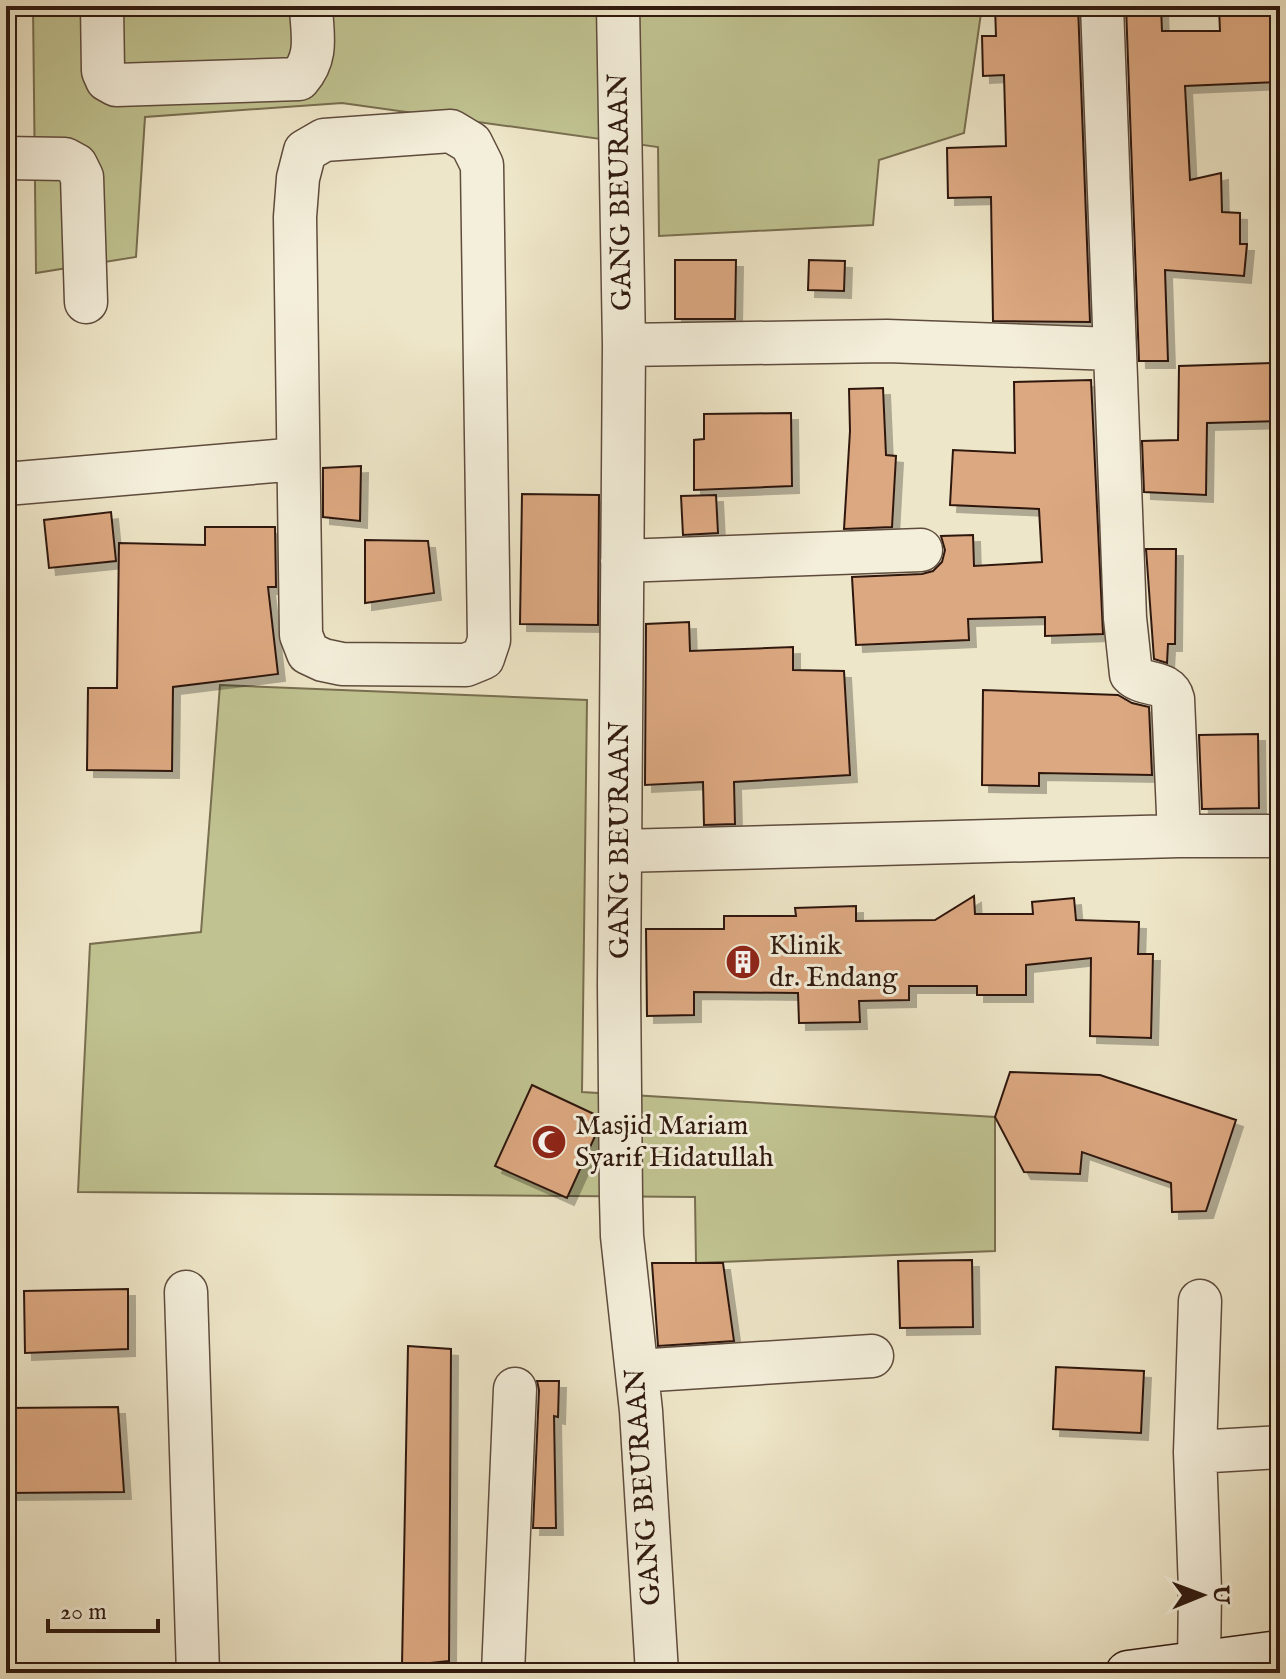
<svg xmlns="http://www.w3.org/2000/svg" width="1286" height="1679" viewBox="0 0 1286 1679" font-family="'IM FELL English',serif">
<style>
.green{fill:#c0c391;stroke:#786e50;stroke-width:2}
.building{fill:#dca881;stroke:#2f190f;stroke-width:2;filter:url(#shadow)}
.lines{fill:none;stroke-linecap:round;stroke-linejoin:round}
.minor-casing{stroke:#5f4c3d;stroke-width:45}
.secondary-casing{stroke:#2f190f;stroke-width:47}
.minor{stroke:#f4efdb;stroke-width:42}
.secondary{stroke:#f4efdb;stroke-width:44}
.labels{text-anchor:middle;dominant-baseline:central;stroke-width:6;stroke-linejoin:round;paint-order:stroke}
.street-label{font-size:28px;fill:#2f190f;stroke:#f4efdb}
.poi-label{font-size:28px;fill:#2f190f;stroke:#f4efdb;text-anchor:start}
</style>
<defs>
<filter id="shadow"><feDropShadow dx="7" dy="7" stdDeviation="0" flood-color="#0004"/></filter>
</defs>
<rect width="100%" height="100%" fill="#eee6c8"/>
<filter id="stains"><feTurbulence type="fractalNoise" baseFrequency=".0025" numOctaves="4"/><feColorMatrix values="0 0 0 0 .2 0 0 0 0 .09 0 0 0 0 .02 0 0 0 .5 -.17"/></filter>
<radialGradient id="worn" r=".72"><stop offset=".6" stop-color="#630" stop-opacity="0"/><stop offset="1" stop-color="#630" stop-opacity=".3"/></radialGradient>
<path class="green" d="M33,6H982L964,133L879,160L873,225L659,236L658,147L342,103L145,117L136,257L36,273Z
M220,685L587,700L582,1092L995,1117V1251L696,1263L695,1197L78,1192L90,944L201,932Z"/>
<path class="building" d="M995,6H1078L1090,322L993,321L991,197L948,198L947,148L1006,146L1004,75L983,76L982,36H996Z
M1126,6H1161L1162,31H1220L1219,8L1280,6V82L1185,86L1190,180L1221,173L1222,212L1240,213V244H1247L1244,276L1165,270L1168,361H1139Z
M675,260H736L735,319H675Z
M809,260L845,261L844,291L808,290Z
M1275,363L1277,421L1207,423L1206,495L1144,492L1142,441L1178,440L1179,366Z
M1091,380L1103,634L1045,636V617L968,619L969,640L856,645L852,577L922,574L933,571L942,562L945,550L941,536L973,535L974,566L1042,562L1039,509L950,505L953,450L1015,453L1014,382Z
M883,388L886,455L896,456L892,527L844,529L850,431L849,389Z
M791,413L792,486L694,490V440L704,439V414Z
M361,466L360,521L323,517V468Z
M522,494L599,495L598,625L520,624Z
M716,495L718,533L683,535L681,496Z
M111,512L116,561L49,568L44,520Z
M205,527H275L276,587H268L278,674L173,687L172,771L87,770L88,688H117L119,543L205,545Z
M365,540L428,541L434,593L365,603Z
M1146,549H1176L1175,644H1168L1167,663L1154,659Z
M689,622L690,651L793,647V670L844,671L850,775L734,782L735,824L704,825L703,782L645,785L646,624Z
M983,690L1118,695L1132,703L1149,707L1152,775L1039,773V786L982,785Z
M1258,734L1259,808L1202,809L1199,735Z
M974,896L975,914H1033L1032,902L1074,898L1076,920L1139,922L1138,954H1153L1151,1038L1090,1036L1091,958L1026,965V995H977V986H909V1000L859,1001L860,1022L799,1023L798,993L694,992V1015L647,1016L646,929H724V916H796L795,908L856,906V921L935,920Z
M1010,1072L1100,1075L1236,1120L1206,1211L1172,1212L1171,1183L1082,1152L1080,1174L1024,1172L995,1117Z
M532,1085L596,1115V1134L567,1198L495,1166Z
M972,1260L973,1327L900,1328L898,1261Z
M652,1263H723L734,1341L658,1346Z
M128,1289V1349L25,1353L24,1291Z
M408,1346L451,1349L449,1661L402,1666Z
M1056,1367L1144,1371L1141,1433L1053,1429Z
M537,1381H559L558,1417L554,1416L556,1528H533L539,1390Z
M118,1407L124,1492L6,1493V1408Z"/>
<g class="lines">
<defs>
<path id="minor" d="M102,6L103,71L107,80L116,85L299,79C319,56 312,35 311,6
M618,6L624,345L619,985L621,1199L622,1236L641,1411L657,1673
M1102,6L1125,618L1131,674C1143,687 1168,679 1173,699L1179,836
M451,131L471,143L482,165L489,640L483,658L466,665L342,664L323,660L308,653L301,635L295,217L298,178L305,151L324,140Z
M6,158L65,159L76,165L82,177L86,302
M624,345L887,341L1113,349
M6,484L298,459
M622,561L921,550
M620,851L1179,836H1280
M186,1292L198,1673
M637,1371L872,1356
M1195,1452L1280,1447
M1199,1664L1200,1590L1195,1452L1200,1301
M503,1673L515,1389"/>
<path id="secondary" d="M1128,1673L1280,1653"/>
</defs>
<use href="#minor" class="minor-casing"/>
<use href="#secondary" class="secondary-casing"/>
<use href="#minor" class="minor"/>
<use href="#secondary" class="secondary"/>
</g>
<defs>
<symbol id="building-disc" viewBox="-11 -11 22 22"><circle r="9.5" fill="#8f2418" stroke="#f4efdb"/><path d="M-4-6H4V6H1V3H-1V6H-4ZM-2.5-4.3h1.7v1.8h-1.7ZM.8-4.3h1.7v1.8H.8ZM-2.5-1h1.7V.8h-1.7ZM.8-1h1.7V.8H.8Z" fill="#fff"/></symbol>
<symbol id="mosque-disc" viewBox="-11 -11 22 22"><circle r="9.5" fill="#8f2418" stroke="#f4efdb"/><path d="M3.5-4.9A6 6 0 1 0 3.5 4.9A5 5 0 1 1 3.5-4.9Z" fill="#fff"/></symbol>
</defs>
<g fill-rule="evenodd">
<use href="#building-disc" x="723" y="942" width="40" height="40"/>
<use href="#mosque-disc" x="529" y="1122" width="40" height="40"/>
</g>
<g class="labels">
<g class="street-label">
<text transform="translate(621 192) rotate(-91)">GANG BEURAAN</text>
<text transform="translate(620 840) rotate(-90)">GANG BEURAAN</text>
<text transform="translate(644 1487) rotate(-94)">GANG BEURAAN</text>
</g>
<g class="poi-label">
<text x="769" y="946">Klinik<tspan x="769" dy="32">dr. Endang</tspan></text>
<text x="575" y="1126">Masjid Mariam<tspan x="575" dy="32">Syarif Hidatullah</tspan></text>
</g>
</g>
<rect width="1286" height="1679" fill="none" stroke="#eee6c8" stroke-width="32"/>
<rect x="8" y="8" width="1270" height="1663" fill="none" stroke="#2f190f" stroke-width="4"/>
<rect x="16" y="16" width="1254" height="1647" fill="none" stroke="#2f190f" stroke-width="2"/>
<g transform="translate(1202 1595) rotate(89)" stroke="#f4efdb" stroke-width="6" paint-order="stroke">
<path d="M0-6L14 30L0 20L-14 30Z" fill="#2f190f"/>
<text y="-12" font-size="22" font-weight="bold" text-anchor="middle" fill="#2f190f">U</text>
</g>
<path d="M48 1619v12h110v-12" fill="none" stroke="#2f190f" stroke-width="4"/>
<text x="60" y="1619" font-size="24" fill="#2f190f" stroke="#f4efdb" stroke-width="6" paint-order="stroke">20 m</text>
<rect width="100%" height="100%" filter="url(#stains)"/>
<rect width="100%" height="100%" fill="url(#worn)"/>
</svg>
